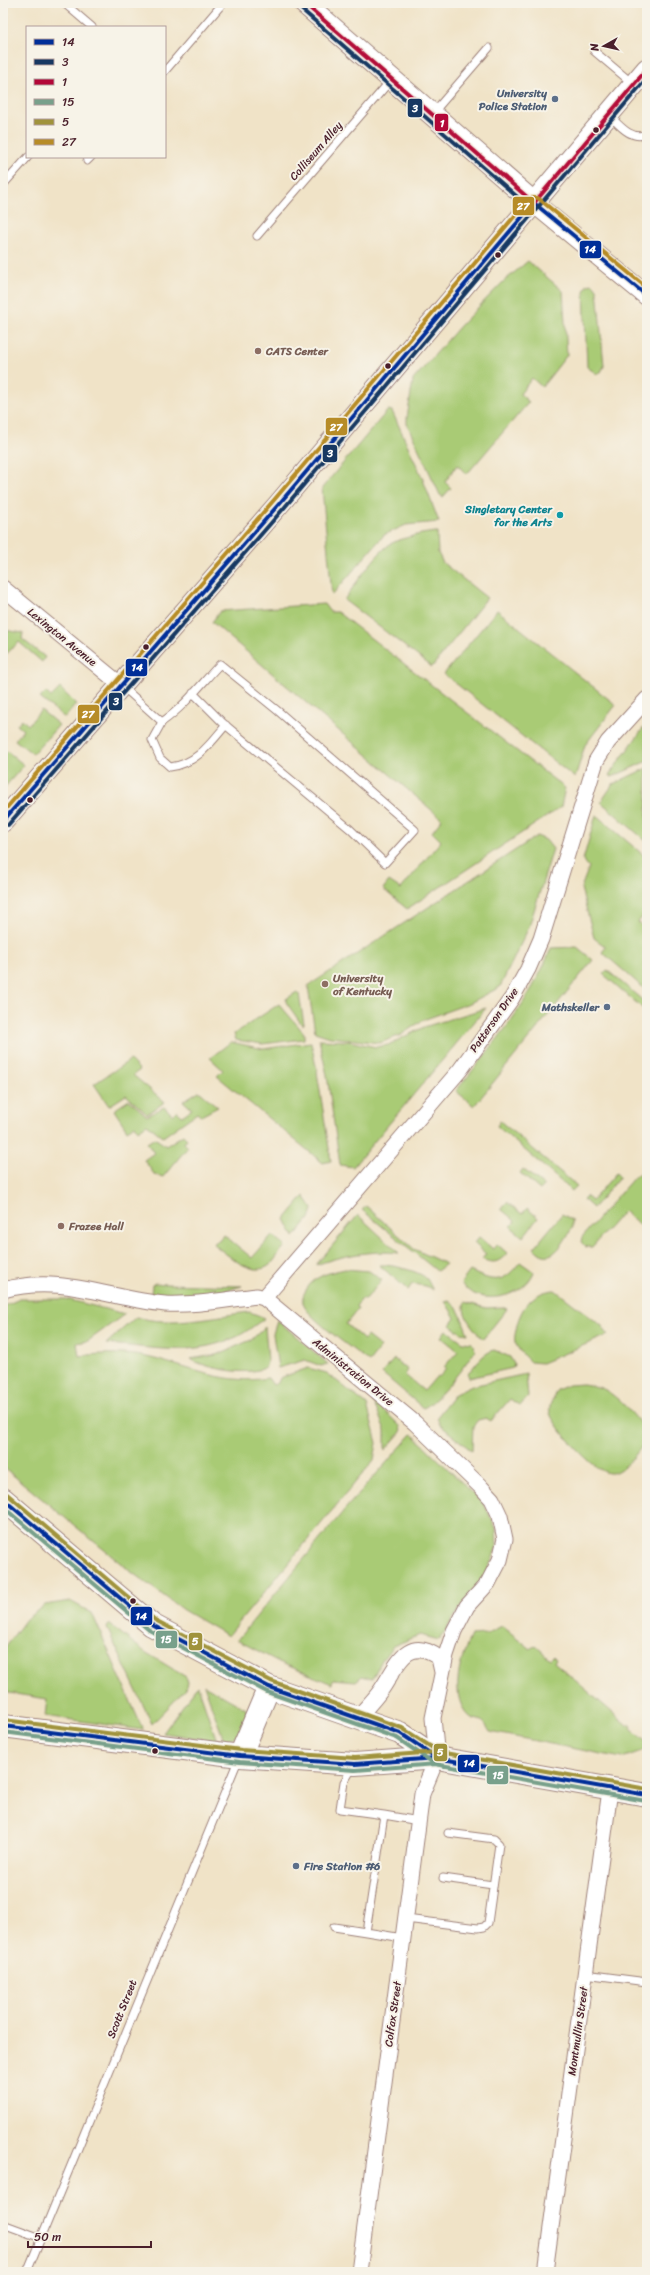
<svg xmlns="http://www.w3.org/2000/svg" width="650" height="2275" viewBox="0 0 650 2275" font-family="Sriracha,sans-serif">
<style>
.green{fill:#a9cb74;stroke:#7a7550}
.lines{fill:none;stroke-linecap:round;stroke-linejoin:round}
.service-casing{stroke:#9d8179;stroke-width:9}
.minor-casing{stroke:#9d8179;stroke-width:17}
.tertiary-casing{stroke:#9d8179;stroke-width:21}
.secondary-casing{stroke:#9d8179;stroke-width:23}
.primary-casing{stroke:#9d8179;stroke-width:24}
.service{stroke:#fff;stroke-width:7}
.minor{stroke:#fff;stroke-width:15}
.tertiary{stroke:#fff;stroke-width:19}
.secondary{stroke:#fff;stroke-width:21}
.primary{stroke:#fff;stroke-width:22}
.bus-1-casing{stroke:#f7f3e8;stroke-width:7}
.bus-2-casing{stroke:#f7f3e8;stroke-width:7}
.bus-3-casing{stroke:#f7f3e8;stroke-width:7}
.bus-4-casing{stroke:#f7f3e8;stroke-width:7}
.bus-5-casing{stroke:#f7f3e8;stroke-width:7}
.bus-6-casing{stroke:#f7f3e8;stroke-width:7}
.bus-1{stroke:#002e98;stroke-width:4}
.bus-2{stroke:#183862;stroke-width:4}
.bus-3{stroke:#b30738;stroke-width:4}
.bus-4{stroke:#78a08b;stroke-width:4}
.bus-5{stroke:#a0933c;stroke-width:4}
.bus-6{stroke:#b78c27;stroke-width:4}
.service-dot{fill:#5c6f8a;stroke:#f7f3e8;stroke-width:1.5}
.bus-dot{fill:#4a1f2b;stroke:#f7f3e8;stroke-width:1.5}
.education-dot{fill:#8d6e63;stroke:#f7f3e8;stroke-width:1.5}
.culture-dot{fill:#0f9aa8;stroke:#f7f3e8;stroke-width:1.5}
.labels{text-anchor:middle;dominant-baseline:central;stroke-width:4;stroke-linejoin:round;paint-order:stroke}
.service-label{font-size:11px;font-weight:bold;fill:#4e5e75;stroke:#f7f3e8;text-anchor:end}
.street-label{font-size:11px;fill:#4a1f2b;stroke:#f7f3e8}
.education-label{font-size:11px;font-weight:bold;fill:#785e54;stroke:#f7f3e8;text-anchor:start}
.culture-label{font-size:11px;font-weight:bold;fill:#0d838f;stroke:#f7f3e8;text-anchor:end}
.line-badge{stroke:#f7f3e8;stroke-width:1.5}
.badge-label{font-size:11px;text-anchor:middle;font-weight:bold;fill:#fff}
</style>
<rect width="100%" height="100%" fill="#f7f3e8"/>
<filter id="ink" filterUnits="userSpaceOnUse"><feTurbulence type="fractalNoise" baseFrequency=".025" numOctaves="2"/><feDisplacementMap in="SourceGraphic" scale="8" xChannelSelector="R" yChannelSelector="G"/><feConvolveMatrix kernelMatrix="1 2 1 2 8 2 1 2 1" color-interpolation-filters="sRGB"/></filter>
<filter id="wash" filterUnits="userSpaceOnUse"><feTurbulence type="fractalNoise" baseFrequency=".012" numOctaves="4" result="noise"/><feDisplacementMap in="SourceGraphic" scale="16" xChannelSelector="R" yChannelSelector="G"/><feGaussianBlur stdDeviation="0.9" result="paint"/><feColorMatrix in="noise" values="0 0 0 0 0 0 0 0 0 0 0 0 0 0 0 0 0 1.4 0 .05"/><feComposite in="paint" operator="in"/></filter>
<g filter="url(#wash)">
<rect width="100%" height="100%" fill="#f0e3c7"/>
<path class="green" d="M528,261L563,291L567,355L542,387L532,378L520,394L529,402L467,474L457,465L445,482L451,488L443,497L440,495L407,424V418L413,380L460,326L503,282Z
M593,284L597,289L604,366L601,372L597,374L587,367L584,291L587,285Z
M388,410L392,411L422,477L439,522L406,525L384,535L332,595L322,488Z
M437,532L438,553L443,563L487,598L432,667L344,600C354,586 378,550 392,543C406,537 422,533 437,532Z
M324,604L330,612H337L565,788L561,807L407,909L383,889L389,881L401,889L441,841L432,832L442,819L212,622L220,611Z
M497,610L616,705L585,745L575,778L444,674Z
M3,630L23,633L22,639L45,657L42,662L19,642L3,657Z
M60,688L76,704L65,718L40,698L46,692L51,697Z
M41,710L59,725L33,754L15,740L23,730L17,725L22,719L28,725Z
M647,723V761L612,777L609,775Z
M7,751L24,765L3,789V755Z
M647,768V842L601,802L613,784Z
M596,815L647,858V912L638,922L647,930V991L602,952L606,947L594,938L581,888L589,867L583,860Z
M537,836L546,840L553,849L529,927L500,987L470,1003L423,1020L401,1035L380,1043L330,1037L315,1032L308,986Z
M577,947L593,960L474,1106L456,1091C491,1047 531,1002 551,948Z
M607,970L647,1004V1012L603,974Z
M297,992L299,994L304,1024L302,1025L286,1002V999Z
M279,1004L304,1033V1039L262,1044L236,1040L234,1034Z
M486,1008L353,1167L340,1165L327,1075L319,1040L348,1041L376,1047L388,1045L424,1027Z
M231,1042L263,1049L311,1042L317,1072L331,1161L323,1163L217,1076L223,1070L210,1058Z
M130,1060L140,1070L133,1075L165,1102L147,1114L126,1095L109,1106L94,1084Z
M199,1091L218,1107L201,1116L197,1113L163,1137L147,1124L138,1130L135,1125L127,1130L114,1110L129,1100L147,1116L164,1107L173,1115L177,1111L182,1116L192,1109L183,1101Z
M500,1121L577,1186L572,1191L497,1126Z
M183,1135L187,1139L184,1143L188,1147L163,1177L154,1174L144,1160L154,1153L147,1143L155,1138L166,1146Z
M523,1169L544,1186L540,1190L520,1173Z
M616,1173L620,1177L593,1208L583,1199L586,1196L592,1201Z
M641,1173L647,1177V1231L624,1211L592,1247H586L581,1242L582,1237L636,1175Z
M304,1196L313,1209L311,1216L294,1237L285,1219Z
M507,1202L522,1214L527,1208L538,1218L523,1237L511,1227L515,1221L501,1209Z
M366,1206L414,1249L446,1264L437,1271L362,1210Z
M562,1214L572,1220V1228C563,1243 551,1268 534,1248Z
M358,1215L399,1253C372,1250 342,1255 316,1265Z
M223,1234L252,1258L272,1235L285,1246C280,1251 276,1259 271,1264C254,1280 227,1254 213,1244L220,1239Z
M479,1237L493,1249L497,1244L507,1253C499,1263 493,1264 482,1259L486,1254L474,1243Z
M520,1262L534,1272C524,1298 478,1308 461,1283L470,1271C493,1282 503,1285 520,1262Z
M379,1265C390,1264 420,1271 427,1279C429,1282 431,1287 433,1290L426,1286L412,1284L408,1290Z
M345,1269L369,1271L382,1280L365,1300L363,1298L356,1306L358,1309L346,1324L364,1340L367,1336L381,1347L369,1362C356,1351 306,1317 303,1303C302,1299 303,1295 305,1292C314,1275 328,1273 345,1269Z
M155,1283L166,1284L242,1286C211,1295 182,1301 151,1295L152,1285Z
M555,1290L602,1326L608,1335L542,1363L530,1362C524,1356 518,1350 515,1342C514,1339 515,1334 516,1330C519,1309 533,1291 555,1290Z
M20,1299H66L125,1314L88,1341L77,1343L79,1356C105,1353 130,1352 155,1359C193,1369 228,1385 268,1378L273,1385L278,1383L280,1378L308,1368L327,1373L367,1405L377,1443L374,1460L228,1636L183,1610L130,1571L3,1467V1306Z
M449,1300C460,1307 463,1323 468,1334L461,1333L450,1325L455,1318L445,1301Z
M465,1302L486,1308L502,1307L507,1309L483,1339C475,1331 460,1314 465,1302Z
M250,1312L265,1318C255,1325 244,1334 234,1338C188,1357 153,1347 106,1344L136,1317C171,1327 214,1316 250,1312Z
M277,1320L328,1364L321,1366L305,1360L278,1368L273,1334Z
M265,1327L268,1360L265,1368C246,1376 208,1369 190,1359L216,1355L251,1340Z
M446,1330L463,1342L472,1343L475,1350C468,1362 435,1405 423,1408L382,1373L394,1359L408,1370L405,1375L424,1391L437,1376L439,1377L446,1369L444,1367L458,1351L441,1337Z
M494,1350L510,1357L514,1364L513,1368L469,1378L468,1374C475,1365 483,1353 494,1350Z
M526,1374L528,1396L520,1406L510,1399L491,1421L486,1418L478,1420L473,1426L472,1451L440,1425L437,1417L455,1394L472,1386Z
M583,1384C589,1385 595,1386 601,1388C615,1393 647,1425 647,1440C638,1450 624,1475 609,1473C595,1472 554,1427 550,1413C548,1406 554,1396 557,1390L569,1385Z
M372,1399L400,1426L401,1432L385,1450V1430Z
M412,1434L484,1504L496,1528L497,1547L485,1577L471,1592L439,1640L420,1635L393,1646L382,1660L372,1679L362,1676L356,1681L333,1679L332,1684L279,1662L237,1640L346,1508Z
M70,1601L92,1613L143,1730L45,1716L47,1699L3,1692V1650L26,1619L45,1605Z
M109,1624L145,1652L186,1677L188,1682L186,1689L152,1724L107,1628Z
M502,1626L531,1649L535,1645L550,1659L553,1656L556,1659L554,1662L628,1726L629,1724L632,1726L631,1729L645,1741L647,1740V1749L622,1758L490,1732C488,1729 486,1724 483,1722C479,1719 473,1720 469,1716C448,1696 461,1657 471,1635L486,1634Z
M204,1685L246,1709C249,1725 240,1738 224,1740Z
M198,1686L217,1741L163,1733L195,1689Z"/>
</g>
<g filter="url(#ink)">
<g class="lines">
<defs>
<path id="service" d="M64,3L92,27
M594,51L632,83
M165,71L223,3
M433,113L489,48
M610,116C620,126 632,141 647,134
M87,161L91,157
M3,185L28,157
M257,236L391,80
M123,687L162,722C184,707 202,683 220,664L278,711L415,830L385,863L350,829L223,723L193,693
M162,722L152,740L160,758L170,767C196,764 210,744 226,725
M353,1767L344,1782L340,1809L384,1815L366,1932L403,1938
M384,1815L419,1821
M443,1878L493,1885
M406,1919L478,1928L484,1927L488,1923L499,1844L494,1839L448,1833
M334,1927L366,1932
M585,1974L647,1982
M3,2224L41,2238
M27,2272L239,1758"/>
<path id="minor" d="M3,588L121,685
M3,1290C61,1274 109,1299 165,1304C193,1306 229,1299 257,1296L264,1298L415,1423L480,1486L492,1499L500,1516L505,1539L500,1560L488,1583L467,1606L454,1631L446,1655L433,1718L437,1758L422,1794L359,2272
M264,1298L460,1070L512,998L528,969L541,939L596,761L608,742L647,699
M357,1718C365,1709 374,1700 381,1690C396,1669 406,1633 439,1658L442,1672
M545,2272L610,1790"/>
<path id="tertiary" d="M534,203L647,296"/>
<path id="secondary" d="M304,3L534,203
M3,821L279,504L647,69"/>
<path id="primary" d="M3,1499L152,1625L269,1687L400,1733L437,1758L647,1795
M3,1726L240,1756L355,1764L437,1758
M240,1756L269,1687"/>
</defs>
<use href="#service" class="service-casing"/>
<use href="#minor" class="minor-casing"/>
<use href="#tertiary" class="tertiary-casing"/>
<use href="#secondary" class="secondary-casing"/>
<use href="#primary" class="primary-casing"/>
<use href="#service" class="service"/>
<use href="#minor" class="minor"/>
<use href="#tertiary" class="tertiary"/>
<use href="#secondary" class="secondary"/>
<use href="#primary" class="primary"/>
<defs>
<path id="bus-1" d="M534,203L647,296
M3,821L279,504L534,203
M3,1499L152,1625L269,1687L400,1733L437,1758L647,1795
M3,1726L240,1756L355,1764L437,1758L446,1760"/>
<path id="bus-2" d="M300,8L530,208
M8,825L284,508L647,78"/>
<path id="bus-3" d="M304,3L534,203
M534,203L647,69"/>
<path id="bus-4" d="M3,1507L149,1630L267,1692L397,1738L435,1764L646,1801
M3,1732L240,1762L355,1770L437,1764L445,1766"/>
<path id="bus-5" d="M7,1494L155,1620L271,1681L402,1728L439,1752L647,1789
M4,1720L241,1750L355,1758L437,1752L447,1754"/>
<path id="bus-6" d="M3,812L274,500L530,198H538L647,288"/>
</defs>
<use href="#bus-1" class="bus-1-casing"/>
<use href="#bus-2" class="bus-2-casing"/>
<use href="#bus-3" class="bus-3-casing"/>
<use href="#bus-4" class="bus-4-casing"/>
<use href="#bus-5" class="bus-5-casing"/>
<use href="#bus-6" class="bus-6-casing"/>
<use href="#bus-1" class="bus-1"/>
<use href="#bus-2" class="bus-2"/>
<use href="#bus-3" class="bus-3"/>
<use href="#bus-4" class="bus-4"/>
<use href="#bus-5" class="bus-5"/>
<use href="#bus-6" class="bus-6"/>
</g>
</g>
<g class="service-dot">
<circle cx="555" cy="99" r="4"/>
<circle cx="607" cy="1007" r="4"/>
<circle cx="296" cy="1866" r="4"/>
</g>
<g class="bus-dot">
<circle cx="596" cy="130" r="3.5"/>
<circle cx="498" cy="255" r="3.5"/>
<circle cx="388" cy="366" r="3.5"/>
<circle cx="146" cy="647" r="3.5"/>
<circle cx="30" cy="800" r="3.5"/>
<circle cx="133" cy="1601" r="3.5"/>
<circle cx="155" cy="1751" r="3.5"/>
</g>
<g class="education-dot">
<circle cx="258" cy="351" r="4"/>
<circle cx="325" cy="984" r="4"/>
<circle cx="61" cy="1226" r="4"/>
</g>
<circle class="culture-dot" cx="560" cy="515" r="4"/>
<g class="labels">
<g class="service-label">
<text x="547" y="93">University<tspan x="547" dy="13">Police Station</tspan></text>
<text x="599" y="1007">Mathskeller</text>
<text x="304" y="1866" text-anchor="start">Fire Station #6</text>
</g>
<g class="street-label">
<text transform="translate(316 151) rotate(-49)">Colliseum Alley</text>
<text transform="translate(62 637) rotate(39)">Lexington Avenue</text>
<text transform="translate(494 1020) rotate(-55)">Patterson Drive</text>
<text transform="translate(353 1372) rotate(39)">Administration Drive</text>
<text transform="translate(122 2009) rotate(-68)">Scott Street</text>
<text transform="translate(393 2014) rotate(-82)">Colfax Street</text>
<text transform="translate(578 2031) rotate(-82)">Montmullin Street</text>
</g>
<g class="education-label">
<text x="266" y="351">CATS Center</text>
<text x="333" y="978">University<tspan x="333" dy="13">of Kentucky</tspan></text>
<text x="69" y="1226">Frazee Hall</text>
</g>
<g class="culture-label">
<text x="552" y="509">Singletary Center<tspan x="552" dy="13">for the Arts</tspan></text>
</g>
</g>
<g class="line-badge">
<rect x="407" y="98" width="16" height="20" rx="4" fill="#183862"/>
<rect x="434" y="113" width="15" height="19" rx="4" fill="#b30738"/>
<rect x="512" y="196" width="23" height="20" rx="4" fill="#b78c27"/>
<rect x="579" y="240" width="23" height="19" rx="4" fill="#002e98"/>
<rect x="325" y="417" width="23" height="19" rx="4" fill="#b78c27"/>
<rect x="322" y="444" width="16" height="19" rx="4" fill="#183862"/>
<rect x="125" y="658" width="23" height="19" rx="4" fill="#002e98"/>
<rect x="108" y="692" width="15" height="19" rx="4" fill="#183862"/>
<rect x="77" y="704" width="23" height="20" rx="4" fill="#b78c27"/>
<rect x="130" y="1606" width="23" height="20" rx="4" fill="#002e98"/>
<rect x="155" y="1630" width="23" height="19" rx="4" fill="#78a08b"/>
<rect x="188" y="1632" width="15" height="19" rx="4" fill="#a0933c"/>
<rect x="433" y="1743" width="15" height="19" rx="4" fill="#a0933c"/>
<rect x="457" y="1754" width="23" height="19" rx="4" fill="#002e98"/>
<rect x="486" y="1765" width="23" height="20" rx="4" fill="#78a08b"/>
</g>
<g class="badge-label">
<text x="415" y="112">3</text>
<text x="442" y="127">1</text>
<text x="523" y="210">27</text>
<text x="590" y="253">14</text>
<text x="336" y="431">27</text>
<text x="330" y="457">3</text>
<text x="137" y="671">14</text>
<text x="116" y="705">3</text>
<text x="88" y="718">27</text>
<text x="141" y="1620">14</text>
<text x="166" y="1643">15</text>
<text x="195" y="1645">5</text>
<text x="440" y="1756">5</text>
<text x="469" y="1767">14</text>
<text x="498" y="1779">15</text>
</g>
<rect width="650" height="2275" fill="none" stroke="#f7f3e8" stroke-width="16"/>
<rect x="26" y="26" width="140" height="132" fill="#f7f3e8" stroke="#b29e9c"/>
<rect x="34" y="39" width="20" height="6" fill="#002e98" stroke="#b29e9c"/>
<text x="62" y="46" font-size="12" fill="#4a1f2b">14</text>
<rect x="34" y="59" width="20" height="6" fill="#183862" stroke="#b29e9c"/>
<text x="62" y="66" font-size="12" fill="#4a1f2b">3</text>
<rect x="34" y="79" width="20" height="6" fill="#b30738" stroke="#b29e9c"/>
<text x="62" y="86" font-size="12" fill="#4a1f2b">1</text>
<rect x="34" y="99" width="20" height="6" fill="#78a08b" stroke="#b29e9c"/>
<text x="62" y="106" font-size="12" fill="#4a1f2b">15</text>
<rect x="34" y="119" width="20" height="6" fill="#a0933c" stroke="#b29e9c"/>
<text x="62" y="126" font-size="12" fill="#4a1f2b">5</text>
<rect x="34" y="139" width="20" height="6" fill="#b78c27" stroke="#b29e9c"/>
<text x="62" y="146" font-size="12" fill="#4a1f2b">27</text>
<g transform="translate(604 46) rotate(262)" stroke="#f7f3e8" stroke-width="3" paint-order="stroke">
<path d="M0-3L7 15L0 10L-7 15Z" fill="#4a1f2b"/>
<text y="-6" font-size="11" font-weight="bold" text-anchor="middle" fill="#4a1f2b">N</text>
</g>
<path d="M28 2241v6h123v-6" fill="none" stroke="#4a1f2b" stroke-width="2"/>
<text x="34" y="2241" font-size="12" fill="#4a1f2b" stroke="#f7f3e8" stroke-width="3" paint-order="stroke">50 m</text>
</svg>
